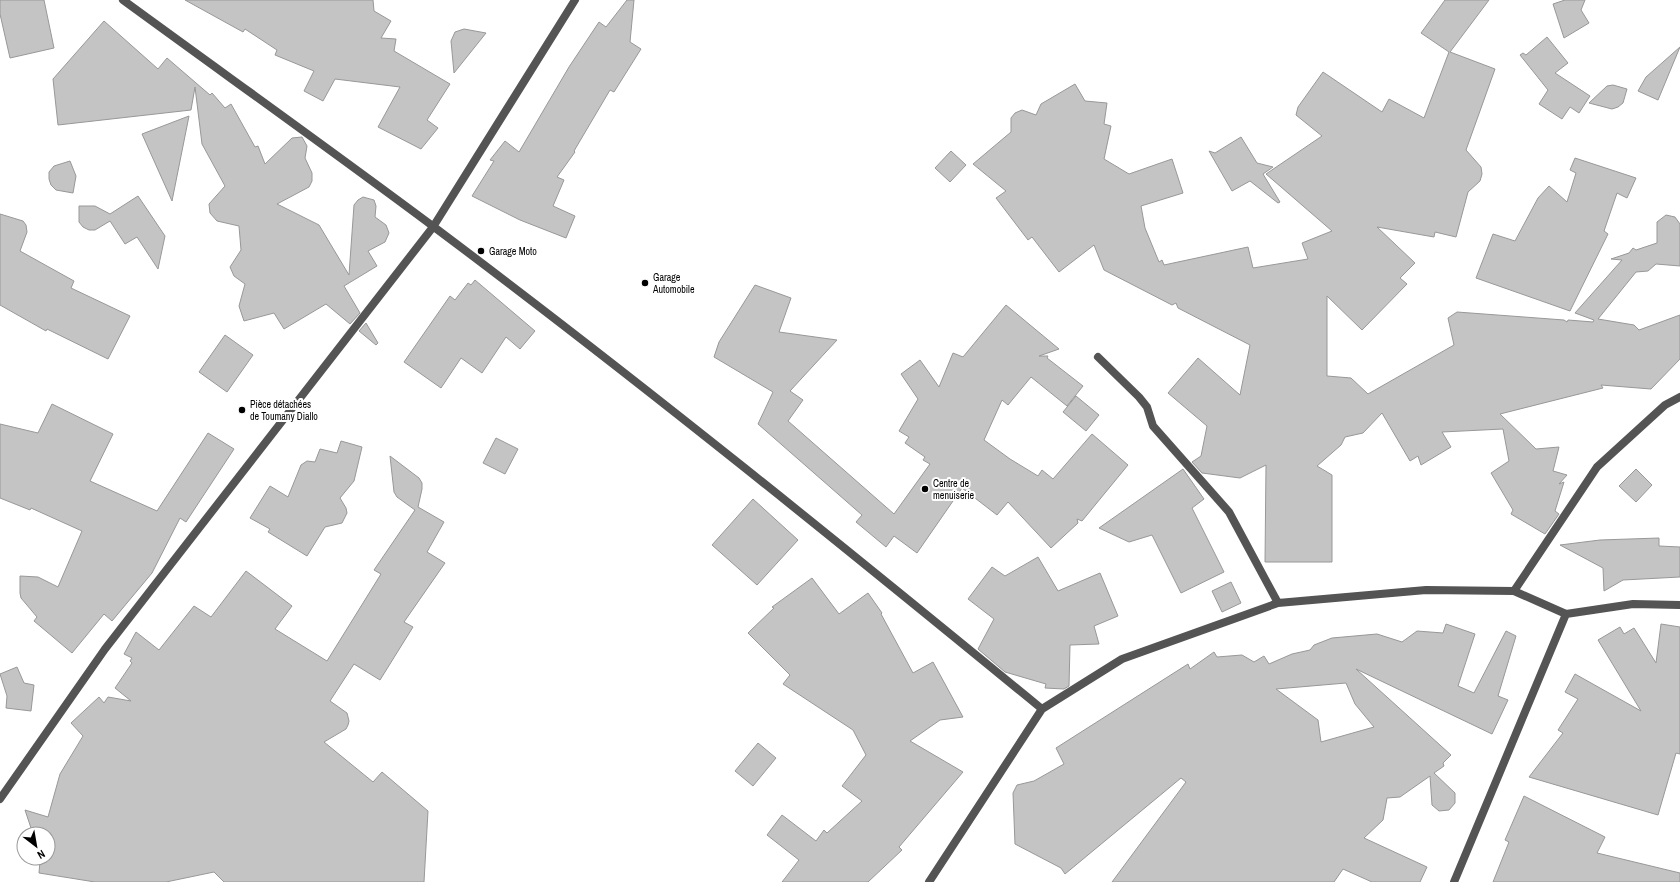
<svg xmlns="http://www.w3.org/2000/svg" width="1680" height="882" viewBox="0 0 1680 882" font-family="'Archivo Narrow',sans-serif">
<style>
.building{fill:#c4c4c4;stroke:#989898;fill-rule:evenodd}
.lines{fill:none;stroke-linecap:round;stroke-linejoin:round}
.street{stroke:#545454;stroke-width:8}
.poi-dot{fill:#000;stroke:#fff;stroke-width:1.5}
.labels{text-anchor:middle;dominant-baseline:central;stroke-width:4;stroke-linejoin:round;paint-order:stroke}
.poi-label{font-size:10px;fill:#000;stroke:#fff;text-anchor:start}
</style>
<rect width="100%" height="100%" fill="#fff"/>
<path class="building" d="M0,0H44L54,48L10,58L0,14Z
M185,0H373L374,11L391,21L381,38L396,39L394,51L450,84L427,120L438,128L421,149L378,127L400,87L335,79L323,101L304,91L314,71L275,55L277,50L245,29L243,32Z
M627,0H634L630,42L641,49L614,92L610,90L574,151L575,152L557,177L564,180L553,206L575,216L566,238L520,220L472,196L494,161L490,160L505,141L519,152L569,67L599,22L606,27Z
M1445,0H1489L1450,52L1495,69L1466,150L1481,167L1482,174L1480,181L1468,192L1456,237L1435,232L1434,237L1377,227L1415,263L1400,278L1407,284L1362,330L1327,296V376L1351,378L1368,394L1454,345L1448,318L1457,312L1564,320L1567,322L1568,320L1593,322L1594,320L1575,313L1622,260L1611,259L1629,253L1633,248L1636,250L1657,243V222L1666,215L1675,217L1680,224V266L1656,264L1648,271L1636,272L1598,319L1634,325L1639,330L1680,315V359L1651,389L1601,385L1603,388L1500,414L1536,449L1559,447L1553,471L1567,475L1559,484L1564,482L1555,511L1559,514L1545,534L1511,514L1513,510L1491,473L1509,461L1503,429L1442,432L1451,447L1421,465L1418,456L1410,461L1382,413L1363,433L1345,437L1341,445L1317,466L1332,475V562H1265L1266,465L1240,478L1202,473L1192,462L1201,456L1207,426L1168,393L1198,358L1240,395L1250,345L1178,308L1176,303L1172,305L1104,270L1094,245L1059,272L1032,237L1028,240L996,198L1006,191L973,164L1011,132V118L1015,113L1022,110L1036,115L1041,104L1075,84L1085,101L1107,103L1104,124L1111,126L1104,159L1129,174L1172,159L1183,193L1141,206L1145,228L1159,262L1162,260L1164,265L1248,247L1253,268L1308,259L1302,243L1332,231L1266,174L1322,136L1296,115L1298,107L1323,72L1382,112L1389,99L1424,118L1449,52L1421,33Z
M1565,0H1585L1581,10L1589,23L1564,38L1553,4Z
M104,21L158,69L167,58L210,95L212,93L225,108L231,104L255,147L258,146L265,164L292,138L302,137L307,146L305,158L312,173V181L309,187L277,204L319,225L349,275L354,205L358,200L363,197L374,200L376,206L375,217L386,225L389,233L385,242L368,251L377,266L344,286L360,313L350,324L326,304L284,329L274,313L244,321L239,306L245,284L234,276L230,267L241,250L239,226L217,221L210,213L209,204L225,186L202,144L195,87L191,110L58,125L53,79Z
M464,29L486,33L454,73L451,41L455,32Z
M1547,37L1568,63L1555,73L1590,96L1579,113L1570,107L1562,119L1539,104L1548,90L1520,55L1523,53L1526,55Z
M1680,47L1658,100L1638,91L1646,77Z
M1613,85L1627,89L1623,103L1618,107L1612,109L1589,103L1607,86Z
M189,116L172,201L142,134Z
M1241,137L1257,163L1273,167L1263,174L1280,202L1278,203L1250,181L1232,191L1209,151L1215,153Z
M951,151L966,165L950,182L935,168Z
M1575,158L1636,178L1627,198L1617,193L1604,231L1608,234L1570,311L1476,278L1493,234L1515,241L1538,198L1549,186L1567,202L1576,173L1570,170Z
M70,161L76,176L73,193L56,190L51,185L49,179V172L54,166Z
M138,196L165,236L158,269L137,237L125,244L110,221L95,230H89L83,227L79,222V206H95L110,214Z
M0,214L23,221L26,225L27,232L20,251L74,281L71,288L130,316L108,359L47,329L46,331L0,305Z
M475,280L535,331L520,349L506,337L482,373L461,358L441,388L404,362L450,296L455,300L468,283L471,285Z
M755,285L791,298L779,332L837,340L790,391L803,400L788,421L894,514L930,464L923,460L925,457L905,443L909,437L899,431L918,399L901,374L920,360L939,387L953,353L963,357L1006,305L1059,349L1039,356H1048L1047,358L1083,386L1067,406L1031,377L1008,405L1002,400L984,440L1010,459L1038,476L1042,470L1053,479L1092,434L1128,465L1082,521L1077,519L1078,523L1051,548L1008,502L997,515L962,488L917,553L894,536L886,547L856,522L862,515L758,424L773,392L714,357L719,342Z
M366,323L378,343L376,345L359,331Z
M225,335L253,355L227,392L199,372Z
M1076,396L1099,415L1086,431L1063,412Z
M52,404L113,434L90,481L157,511L208,433L234,449L186,522L180,518L152,573L112,621L104,614L72,653L34,621L37,617L21,598L20,593V576L38,577L58,587L82,531L31,508L30,510L0,498V424L38,433Z
M496,438L518,449L505,474L483,463Z
M341,441L362,447L354,481L340,498L346,508L347,513L342,523L325,527L307,556L268,532L270,529L250,518L270,486L288,497L301,465L307,461L315,462L320,449L337,453Z
M390,456L419,478L422,483V489L418,507L444,522L427,552L445,563L404,622L413,627L380,680L354,664L330,701L347,713L349,721L348,725L346,729L324,742L373,782L382,772L428,811L424,882H224L214,872L166,882H95L39,873L40,861H37V858H48V834H33L25,810L48,817L60,774L83,736L71,723L99,697L104,703L108,697L131,701L115,688L132,663L130,661L132,658L124,654L136,632L159,650L194,606L211,617L246,571L292,606L275,629L327,661L381,574L374,570L415,510L397,497L394,492Z
M1183,469L1204,499L1192,508L1224,572L1181,593L1152,535L1129,542L1099,528Z
M1636,469L1652,485L1636,502L1619,486Z
M753,499L798,540L757,585L712,545Z
M1659,538V546L1680,547V577L1623,580L1604,591L1603,568L1560,545L1600,540Z
M1038,557L1058,591L1100,573L1118,616L1094,626L1099,644L1070,645L1069,686L1064,689L1045,688L1046,684L1005,672L978,649L994,619L968,599L992,567L1005,576Z
M812,578L839,614L868,593L882,613L881,614L913,673L933,662L963,717L940,720L910,741L963,772L899,847L902,850L868,882H782L799,860L767,835L782,815L816,841L824,830L827,833L862,801L842,786L866,755L853,730L783,684L790,675L748,633L774,608L772,607Z
M1231,582L1241,603L1222,612L1212,591Z
M1446,624L1475,634L1458,686L1474,693L1506,631L1516,636L1498,696L1508,700L1492,734L1356,669L1451,755L1443,763L1444,766L1434,773L1455,793V803L1449,810L1439,811L1432,805L1430,776L1400,797L1387,798L1383,820L1364,838L1427,867L1420,882H1372L1343,869L1334,882H1112L1186,782L1181,778L1065,874L1061,868L1015,844L1013,793L1017,785L1034,781L1064,764L1056,748L1188,664L1190,669L1214,652L1217,657L1242,655L1254,662L1264,656L1269,664L1292,654L1310,650L1314,645L1332,638L1377,634L1402,642L1417,631L1443,633ZM1346,683L1355,704L1374,727L1321,742L1318,720L1276,689Z
M1661,624L1680,627V754L1676,753L1658,815L1529,777L1563,733L1558,730L1578,699L1565,692L1575,674L1641,711L1598,640L1620,627L1624,634L1634,628L1656,663Z
M17,667L24,683L34,685L31,711L6,708L7,696L0,674Z
M758,743L776,758L753,786L735,771Z
M1524,796L1605,837L1597,853L1680,873V882H1493L1509,842L1505,840Z"/>
<g class="lines">
<path class="street" d="M123,0C227,76 331,150 434,227C641,382 842,545 1042,709L1122,659L1278,603L1426,590L1514,591L1566,614L1633,604L1680,605
M1098,357L1139,397L1147,407L1153,426L1229,512L1278,603
M1514,591L1597,467L1665,405L1680,397
M0,799L105,649L433,227L575,0
M929,882L1042,709
M1454,882L1566,614"/>
</g>
<g class="poi-dot">
<circle cx="481" cy="251" r="4"/>
<circle cx="645" cy="283" r="4"/>
<circle cx="242" cy="410" r="4"/>
<circle cx="925" cy="489" r="4"/>
</g>
<g class="labels">
<g class="poi-label">
<text x="489" y="251">Garage Moto</text>
<text x="653" y="277">Garage<tspan x="653" dy="12">Automobile</tspan></text>
<text x="250" y="404">Pièce détachées<tspan x="250" dy="12">de Toumany Diallo</tspan></text>
<text x="933" y="483">Centre de<tspan x="933" dy="12">menuiserie</tspan></text>
</g>
</g>
<g transform="translate(36 846) rotate(149)"><circle r="19" fill="#ffffff" stroke="#999999"/>
<path d="M0-3L7 15L0 10L-7 15Z" fill="#000000"/>
<text y="-6" font-size="11" font-weight="bold" text-anchor="middle" fill="#000000">N</text>
</g>
</svg>
